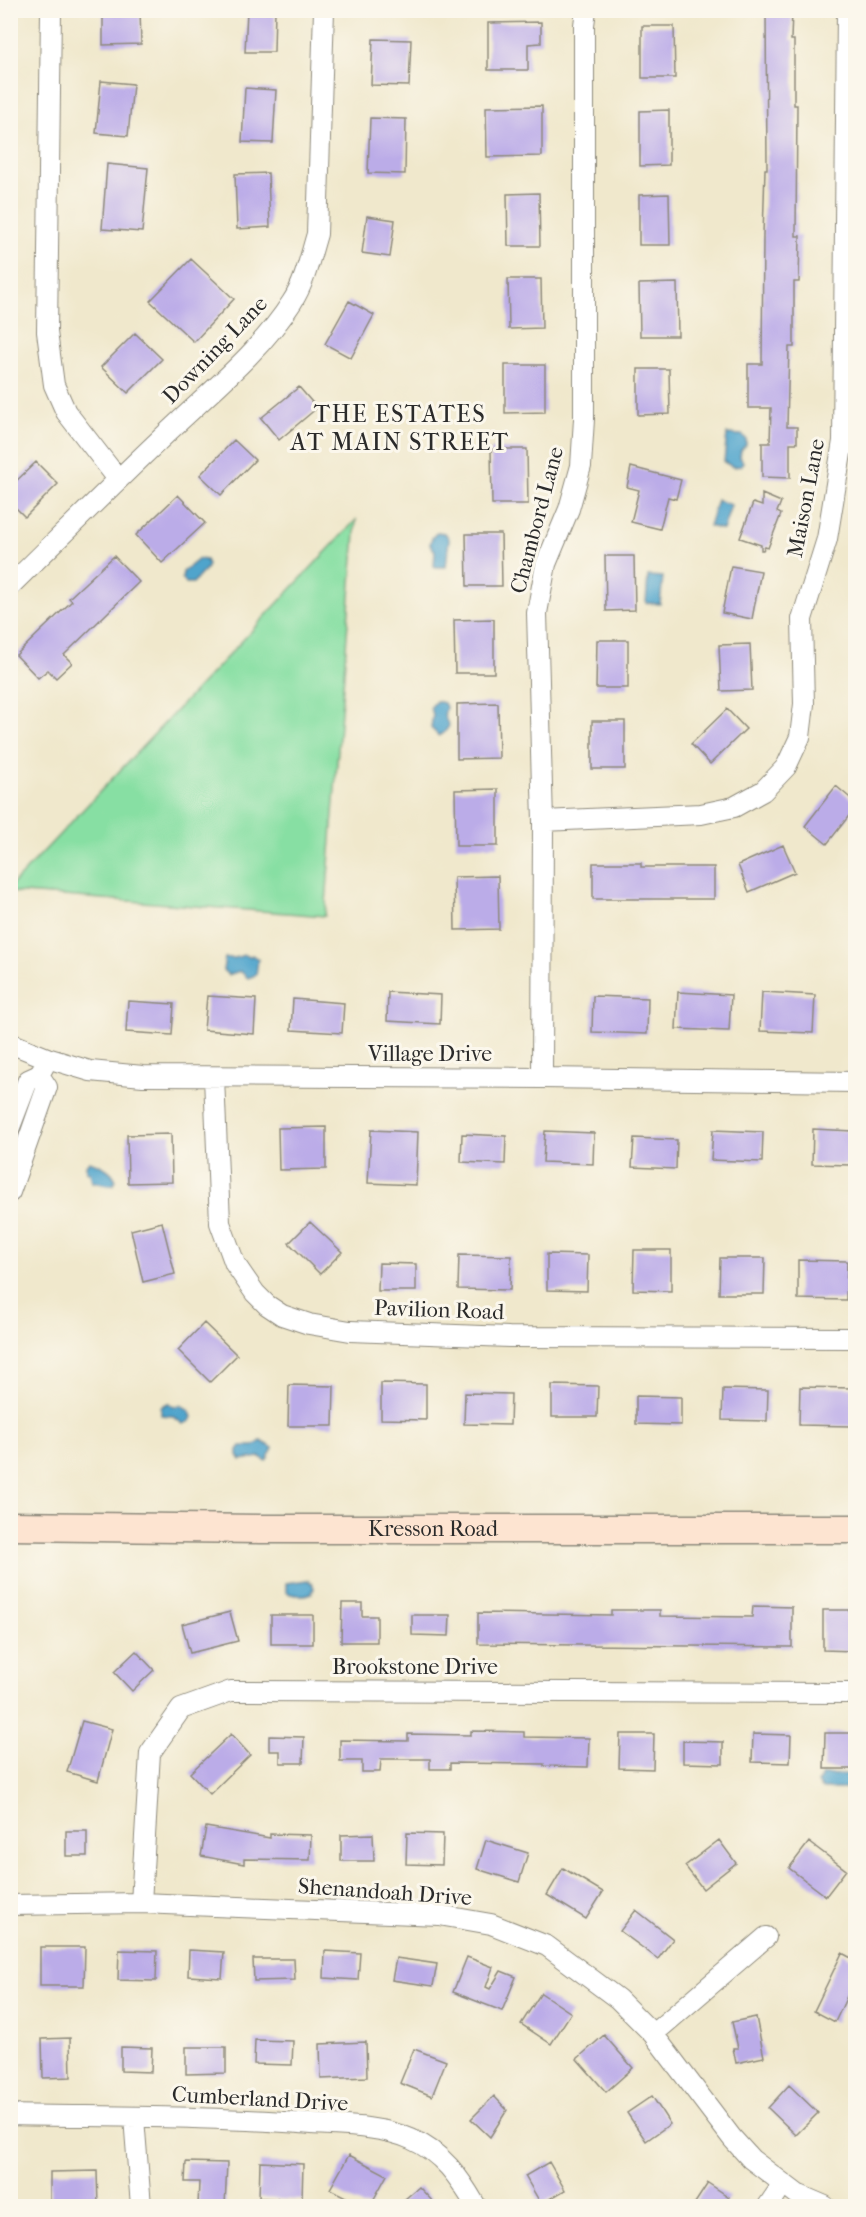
<svg xmlns="http://www.w3.org/2000/svg" width="866" height="2217" viewBox="0 0 866 2217" font-family="'IM FELL French Canon',serif">
<style>
.green{fill:#87dfa3;stroke:#598567;stroke-width:1.5}
.water{fill:#50a4cc;stroke:#3e687c;stroke-width:1.5}
.building{fill:#bbace8}
.lines{fill:none;stroke-linecap:round;stroke-linejoin:round}
.minor-casing{stroke:#8e8a7c;stroke-width:22}
.secondary-casing{stroke:#8e8a7c;stroke-width:31}
.minor{stroke:#fff;stroke-width:20}
.secondary{stroke:#fde4d1;stroke-width:28}
.labels{text-anchor:middle;dominant-baseline:central;stroke-width:6;stroke-linejoin:round;paint-order:stroke}
.street-label{font-size:22px;fill:#2b2b2b;stroke:#fbf7ec}
.neighbourhood-label{font-size:24px;letter-spacing:1.5px;fill:#2b2b2b;stroke:#fbf7ec}
</style>
<rect width="100%" height="100%" fill="#fbf7ec"/>
<filter id="ink" filterUnits="userSpaceOnUse"><feTurbulence type="fractalNoise" baseFrequency=".0167" numOctaves="2"/><feDisplacementMap in="SourceGraphic" scale="12" xChannelSelector="R" yChannelSelector="G"/><feConvolveMatrix kernelMatrix="1 2 1 2 8 2 1 2 1" color-interpolation-filters="sRGB"/></filter>
<filter id="wash" filterUnits="userSpaceOnUse"><feTurbulence type="fractalNoise" baseFrequency=".008" numOctaves="4" result="noise"/><feDisplacementMap in="SourceGraphic" scale="24" xChannelSelector="R" yChannelSelector="G"/><feGaussianBlur stdDeviation="1.35" result="paint"/><feColorMatrix in="noise" values="0 0 0 0 0 0 0 0 0 0 0 0 0 0 0 0 0 1.4 0 .05"/><feComposite in="paint" operator="in"/></filter>
<g filter="url(#wash)">
<rect width="100%" height="100%" fill="#f0e8cc"/>
<path class="green" d="M356,520L325,916L11,892V886Z"/>
<path class="water" d="M727,434L742,435L746,439V445L741,450L740,457L743,462L741,466L733,467L724,462Z
M717,500L731,505L723,530L709,526Z
M437,532L445,533L449,539L446,567H434L435,551L430,544L432,538Z
M199,559L206,560L208,565L206,569L193,583H186L182,579L183,572Z
M648,576L663,577L660,604L646,603Z
M436,701L444,703L446,707L444,716L449,726L444,733L439,736L431,728L433,714L430,708Z
M244,955L250,957L252,955L258,959L256,975L248,978L240,971L228,975L223,970L225,958H235Z
M89,1161C99,1164 113,1170 116,1181L113,1185C106,1186 100,1182 92,1182L90,1173L86,1171V1165Z
M168,1403L174,1407L181,1405L189,1410L192,1417L190,1421L183,1424L172,1416L161,1415V1407Z
M261,1441L273,1448L266,1461L260,1457L241,1460L238,1455V1450L241,1446H254Z
M307,1580L312,1583L314,1588L312,1593C305,1596 293,1596 286,1592V1583Z
M853,1774V1789H822L818,1783L822,1775Z"/>
<g id="blocks">
<path class="building" d="M103,10H140L141,44L103,45Z
M247,10H275L274,52H245Z
M766,10H792L791,40H794V105H797L796,236H800L799,282H794V347H789L787,427H797V443H790V478L762,477V443H770L771,408H748V364H762L763,235L765,169H767Z
M541,22V43L528,44V70H488V23Z
M642,26H674L675,78H642Z
M373,39L411,40L409,86L371,85Z
M101,81L133,84L128,136L96,133Z
M245,88L276,90L273,143L242,142Z
M542,106V156L487,157L486,107Z
M669,110V165L640,166V111Z
M370,118L406,119L405,174L368,173Z
M107,164L148,168L142,232L102,229Z
M268,173L270,227L237,229L235,174Z
M539,193L540,246H508L507,194Z
M669,194L670,245H639V195Z
M367,216L395,220L390,257L362,253Z
M191,259L234,299L194,342L150,301Z
M508,279H541L542,328L509,329Z
M677,283L678,336H640L639,284Z
M349,301L374,315L351,358L325,344Z
M135,333L162,359L128,393L101,367Z
M505,365H545V412L505,413Z
M638,369H669L670,414L638,415Z
M299,387L317,408L279,440L261,418Z
M234,440L255,460L221,495L200,475Z
M491,449H527L528,504H492Z
M36,462L58,484L25,517L10,502V487Z
M631,467L681,480L676,499L668,497L660,529L631,522L639,490L627,487Z
M762,494L781,502L777,512L781,514L768,548L765,547L763,550H761V545L740,538L753,503L762,506Z
M178,495L205,523L162,563L136,535Z
M466,534H501L502,586H467Z
M114,556L139,582L64,655L72,663L56,678L48,670L38,678L16,655L72,601L69,598Z
M605,556H634L635,610L606,611Z
M731,566L761,571L752,619L722,613Z
M494,619V673H455L454,620Z
M597,640H628V688H596Z
M750,644L752,690L721,691L719,645Z
M498,703L499,758L457,759V704Z
M727,709L746,729L710,764L691,744Z
M592,721H625V769H592Z
M836,786L855,802V808L827,844L805,826Z
M498,789V846H456L455,790Z
M783,845L795,872L749,892L738,865Z
M593,863H641V867H714V899H593Z
M498,876L499,929L455,930L454,877Z
M388,992L441,995L440,1024L387,1021Z
M678,992L731,995L729,1031L676,1029Z
M762,992L815,995L813,1033L760,1031Z
M207,996L256,999L254,1034L204,1030Z
M593,996L648,998L647,1034L592,1032Z
M293,999L344,1003L342,1033L291,1030Z
M128,1001L174,1004L172,1035L126,1032Z
M326,1127V1169L279,1170L278,1128Z
M813,1129L853,1131L851,1165L812,1164Z
M371,1130L418,1132L416,1185L368,1183Z
M713,1130L763,1132L762,1162L711,1160Z
M545,1131L594,1133L593,1164L543,1162Z
M171,1134L172,1182L128,1183L127,1135Z
M462,1134L506,1136L505,1164L461,1162Z
M634,1138L677,1140L676,1169L632,1167Z
M162,1222L175,1274L143,1282L131,1230Z
M310,1222L342,1252L320,1274L289,1243Z
M634,1250H671V1291L633,1290Z
M547,1254L588,1255L587,1291L547,1290Z
M459,1255L511,1256L510,1290L458,1289Z
M720,1258H765L764,1294H719Z
M798,1260L847,1261L846,1300L798,1299Z
M379,1263L416,1264V1291H378Z
M204,1323L237,1355L210,1382L178,1350Z
M381,1383L426,1384V1420L381,1419Z
M289,1385L334,1386L333,1426H288Z
M552,1385L598,1386L597,1417H552Z
M800,1387L853,1388L852,1426L799,1425Z
M723,1389L768,1390L767,1421L722,1420Z
M465,1393L511,1394L510,1425L464,1424Z
M636,1396L681,1397V1425L636,1424Z
M342,1603H362V1616H377V1642H341Z
M753,1606L792,1607V1647L478,1644V1613L611,1615V1610H660V1616L752,1617Z
M823,1610H855V1651L823,1650Z
M230,1612L238,1641L190,1653L182,1624Z
M271,1615H313V1644H271Z
M412,1615H450L449,1636L412,1635Z
M136,1651L154,1670L132,1691L114,1672Z
M82,1721L112,1729L98,1781L67,1772Z
M471,1731L524,1732V1737L589,1738L588,1767L544,1766V1764L450,1763V1769H430V1759H381L380,1772H362V1761H340V1740L408,1741V1734L471,1735Z
M825,1733H855V1769H824Z
M231,1734L250,1755L210,1794L190,1773Z
M620,1734H654L653,1769L619,1768Z
M753,1734L791,1735L790,1763L752,1762Z
M269,1736L304,1737L303,1763H280V1751H269Z
M683,1741L723,1742V1764L683,1763Z
M206,1827L270,1838V1834L311,1835L310,1860L244,1859V1864L201,1856Z
M66,1831H87V1856H66Z
M407,1833L443,1834L442,1865L406,1864Z
M373,1834L374,1861H341V1835Z
M486,1840L528,1853L519,1882L477,1869Z
M719,1840L736,1863L703,1889L685,1866Z
M809,1842L846,1870L826,1896L789,1868Z
M563,1868L603,1892L586,1919L547,1895Z
M636,1910L673,1939L658,1959L620,1931Z
M40,1947H85L84,1986H40Z
M119,1950L157,1951L156,1981L118,1980Z
M189,1950L224,1952L222,1978L188,1976Z
M325,1951L360,1953L358,1980L324,1978Z
M842,1953L855,1960V1979L835,2022L814,2011Z
M467,1957L493,1967L486,1987L490,1989L501,1971L516,1977L502,2011L453,1992Z
M396,1958L437,1964L433,1986L392,1980Z
M253,1959H294L295,1980L254,1981Z
M541,1993L571,2013L551,2044L521,2024Z
M756,2017L764,2057L736,2063L733,2048H738L732,2022Z
M604,2035L633,2068L606,2092L577,2059Z
M70,2038L71,2077L43,2078L42,2039Z
M255,2040L293,2041L292,2065L254,2064Z
M366,2042L367,2077L321,2079L320,2044Z
M121,2047L152,2048L151,2072L121,2071Z
M186,2047H226V2073L186,2074Z
M414,2049L446,2061L432,2096L400,2083Z
M789,2085L818,2113L796,2135L768,2108Z
M494,2096L507,2110L490,2137L471,2119Z
M652,2096L670,2124L646,2141L627,2113Z
M349,2155L387,2175L370,2206H363L330,2189Z
M186,2162L227,2163L225,2206H198L199,2182H185Z
M260,2162L303,2164L302,2200L259,2198Z
M549,2162L565,2190L541,2204L525,2176Z
M97,2171L98,2206H50V2172Z
M708,2183L729,2197L723,2206H693Z
M419,2187L437,2206H397Z"/>
</g>
</g>
<g filter="url(#ink)">
<use href="#blocks" fill-opacity="0" stroke="#8e8a7c" stroke-width="1.5"/>
<g class="lines">
<defs>
<path id="minor" d="M51,10L47,332L54,385L66,412L118,479
M10,586C63,534 116,481 170,430C212,390 260,352 292,302C305,282 310,257 317,234L324,10
M543,821L701,814L734,807L763,791L786,767L800,737L804,704L802,619L827,539L843,441L847,10
M10,1043L47,1058L90,1071L143,1076L542,1078L856,1082
M214,1077L220,1223L235,1264L255,1293L267,1305L282,1315L309,1324L350,1331L509,1337L856,1338
M542,1078L543,821L537,613L546,564L569,509L581,466L584,419V25L586,10
M10,1127L28,1080L39,1075L44,1066
M10,1192L47,1087L39,1075
M141,1903L150,1753L181,1709L231,1691L856,1693
M10,1905L141,1903L439,1915L491,1924L547,1946L618,1999L653,2034L732,2138L751,2159L797,2194L825,2206
M653,2034L766,1937
M10,2115C111,2117 212,2116 312,2124C343,2126 382,2126 411,2139C443,2153 459,2177 476,2206
M134,2118L141,2206
M768,2206L783,2184"/>
<g id="secondary">
<path id="s1" d="M10,1526L260,1529H856"/>
</g>
</defs>
<use href="#minor" class="minor-casing"/>
<use href="#secondary" class="secondary-casing"/>
<use href="#minor" class="minor"/>
<use href="#secondary" class="secondary"/>
</g>
</g>
<g class="labels">
<g class="street-label">
<text transform="translate(215 350) rotate(-46)">Downing Lane</text>
<text transform="translate(806 498) rotate(-79)">Maison Lane</text>
<text transform="translate(537 520) rotate(-75)">Chambord Lane</text>
<text x="430" y="1054">Village Drive</text>
<text transform="translate(439 1310) rotate(2)">Pavilion Road</text>
<text stroke="none"><textPath href="#s1" startOffset="423">Kresson Road</textPath></text>
<text x="415" y="1667">Brookstone Drive</text>
<text transform="translate(385 1892) rotate(4)">Shenandoah Drive</text>
<text transform="translate(260 2099) rotate(3)">Cumberland Drive</text>
</g>
<g class="neighbourhood-label">
<text x="400" y="414">THE ESTATES<tspan x="400" dy="28">AT MAIN STREET</tspan></text>
</g>
</g>
<rect width="866" height="2217" fill="none" stroke="#fbf7ec" stroke-width="36"/>
</svg>
